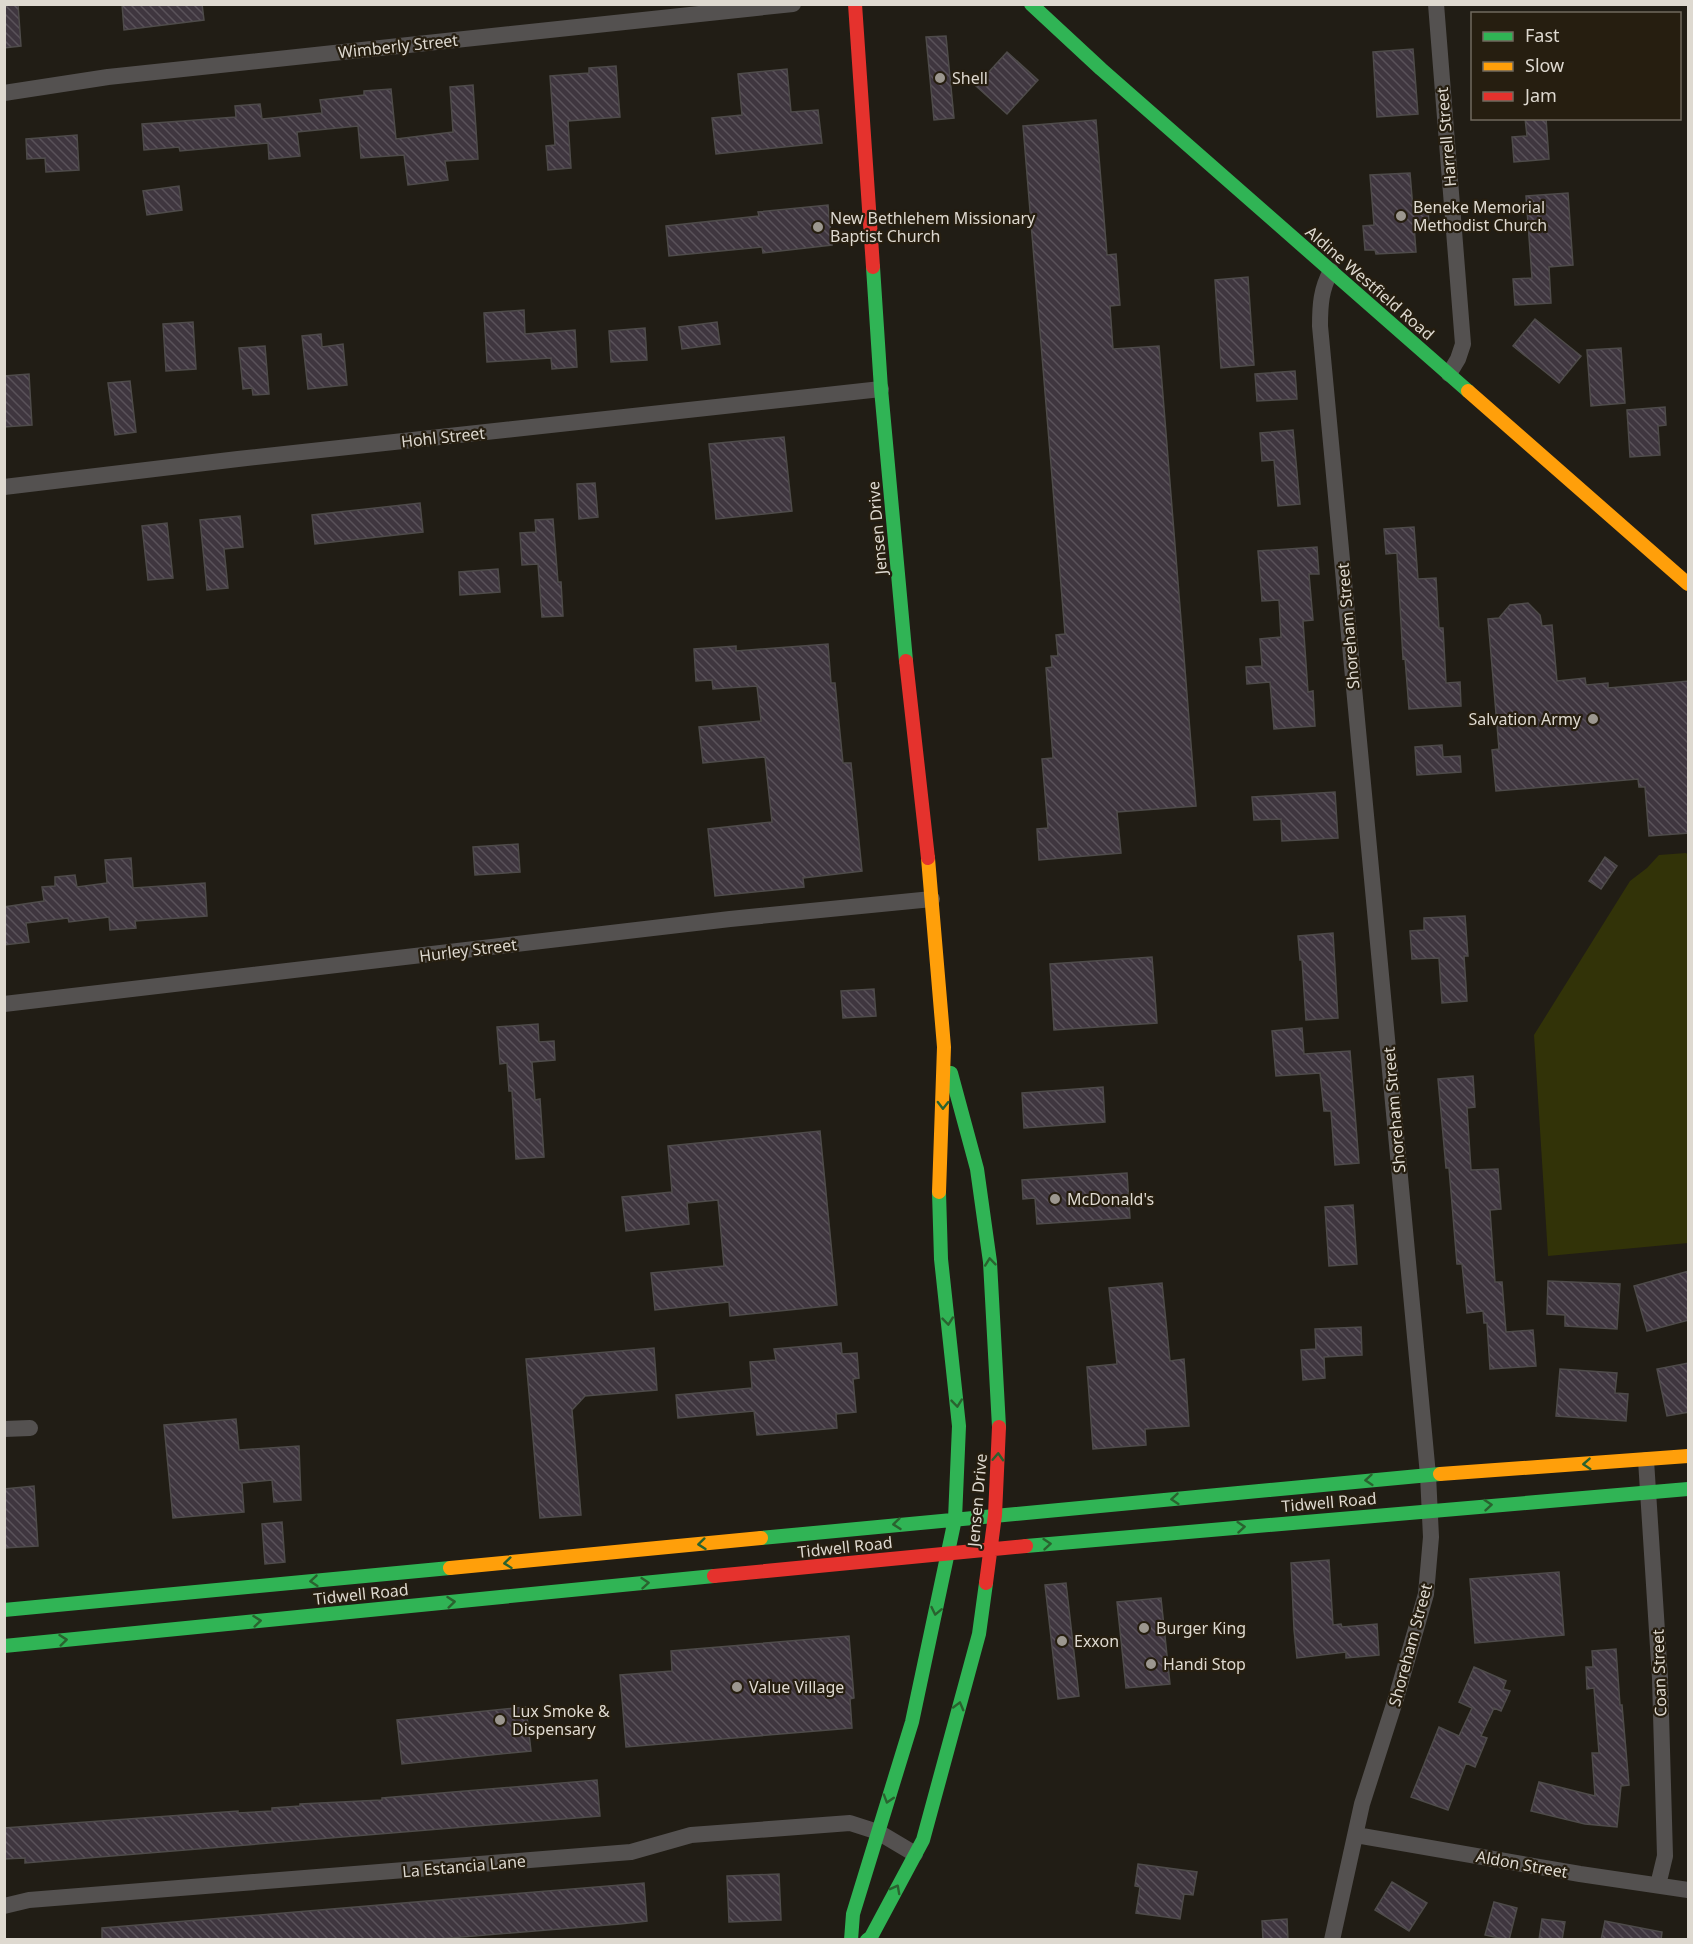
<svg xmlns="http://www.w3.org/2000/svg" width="1693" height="1944" viewBox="0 0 1693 1944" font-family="'Noto Sans',sans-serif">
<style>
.grass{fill:#323308}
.building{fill:url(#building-back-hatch);stroke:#4e4b4a;stroke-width:1.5}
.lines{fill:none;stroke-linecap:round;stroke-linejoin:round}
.street{stroke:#545150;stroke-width:16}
.fast{stroke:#30b455;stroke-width:14}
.slow{stroke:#ff9f0a;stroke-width:14}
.jam{stroke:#e5322d;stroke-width:14}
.oneway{stroke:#2a622f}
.poi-dot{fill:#9c978f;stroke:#261e10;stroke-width:2}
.labels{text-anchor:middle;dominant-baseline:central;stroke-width:4.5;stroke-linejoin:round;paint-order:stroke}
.street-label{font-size:16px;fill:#ded9d0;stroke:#261e10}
.poi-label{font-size:16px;fill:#ded9d0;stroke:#261e10;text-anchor:start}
</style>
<defs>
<pattern id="building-back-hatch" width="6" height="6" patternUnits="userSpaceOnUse" patternTransform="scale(1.5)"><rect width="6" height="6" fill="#3f363f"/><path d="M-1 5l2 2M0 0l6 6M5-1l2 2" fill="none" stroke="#5a525a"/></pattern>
</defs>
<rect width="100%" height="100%" fill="#211d15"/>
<path class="grass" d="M1686,853L1688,855V1243L1548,1256L1534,1035L1630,881L1647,868L1659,855Z"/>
<path class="building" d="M4,4H18L21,46L4,48Z
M122,4H202L204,20L124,30Z
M946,36L954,118L934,120L926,37Z
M1413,49L1418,114L1377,117L1373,52Z
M1007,52L1038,80L1007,114L976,86Z
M616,66L620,117L568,121L571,168L548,170L546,146L555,145L550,76L589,73V68Z
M787,69L791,112L818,110L822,143L716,154L712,118L742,115L738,74Z
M473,85L478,159L445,161L448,180L408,185L404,155L361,158L358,126L297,132L300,156L269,159L268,143L180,151L179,147L144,150L142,124L236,117L235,106L260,104L262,119L322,113L320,100L364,95V91L391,89L396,139L453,132L450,87Z
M1525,118H1546L1549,159L1514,162L1512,137L1527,136Z
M1096,120L1107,255L1116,254L1120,305L1110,306L1113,349L1159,346L1196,806L1117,812L1121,853L1039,860L1037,829L1048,828L1042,759L1053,758L1046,668L1052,667L1051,656H1058L1056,635L1065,634L1023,126Z
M77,135L79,170L46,172L45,158L27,159L26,139Z
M1410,173L1413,209L1428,208L1429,224L1414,225L1416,252L1376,254L1375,250H1365L1363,226L1374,225L1370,175Z
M179,186L182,210L147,215L143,191Z
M1568,193L1573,265L1549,267L1551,303L1515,305L1513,279L1532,278L1526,196Z
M828,205L832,245L763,253L762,247L669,256L666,226L759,216L758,212Z
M1248,277L1254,365L1221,368L1215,280Z
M524,310L525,334L575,330L577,367L552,369L551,358L487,362L484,313Z
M1535,319L1581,356L1559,383L1513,346Z
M193,322L196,369L166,371L163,324Z
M717,322L720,344L682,349L679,327Z
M645,328L647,360L611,362L609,331Z
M321,334L322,347L343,344L347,385L308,389L302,336Z
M265,346L269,394L253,395L252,388L243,389L239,348Z
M1621,348L1625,403L1591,406L1587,350Z
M1295,371L1297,399L1257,401L1255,374Z
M29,374L32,425L4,427V376Z
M130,381L136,432L115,435L108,383Z
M1665,407L1666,425L1658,426L1660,455L1630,457L1627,410Z
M1293,430L1300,504L1278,506L1274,460L1262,461L1260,433Z
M784,437L792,511L716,519L709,444Z
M595,483L598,517L579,519L577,484Z
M420,503L423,532L315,544L312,515Z
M240,516L243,547L224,549L228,588L207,590L200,520Z
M553,519L558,582H561L563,616L542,617L538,564L522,565L520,533L536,532L535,520Z
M167,523L173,578L148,580L142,526Z
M1414,527L1418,579L1436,578L1439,628H1443L1446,683L1460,682L1461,706L1409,709L1405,658L1403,659L1397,553L1386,554L1384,529Z
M1317,547L1319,574H1309L1313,620L1303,621L1308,692L1313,691L1315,726L1274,729L1270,682L1247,684L1246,667L1262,666L1260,639L1281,637L1279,600L1262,601L1258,551Z
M498,569L500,592L460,595L459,572Z
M1528,603L1540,615L1542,626L1552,625L1557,681L1585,678L1586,685L1608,683V688L1689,681V833L1649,836L1645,787H1639L1638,779L1496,791L1492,750L1499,749L1488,619L1499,618L1510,605Z
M828,644L831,683H835L843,763H851L862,871L803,878L804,887L715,896L708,829L772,822L765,757L703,763L699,727L761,721L757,686L713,689L712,680L696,681L694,649L736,646V651Z
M1442,745L1443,757L1460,756L1461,772L1417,775L1415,747Z
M1335,792L1338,838L1282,841L1281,819L1254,820L1252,797Z
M518,844L520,872L475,875L473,847Z
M1605,857L1617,866L1601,889L1589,881Z
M131,858L133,888L205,883L207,916L135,921L136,928L110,930L109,917L69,922L68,918L26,923L29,942L4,945V907L44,901L42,887L55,886V877L75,875L77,887L107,883L105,860Z
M1465,916L1468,956H1464L1467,1001L1442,1003L1439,958L1412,959L1410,931L1424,930V918Z
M1333,933L1338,1018L1306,1020L1302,960H1300L1298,936Z
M1152,957L1157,1023L1054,1030L1050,964Z
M874,989L876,1016L843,1018L841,991Z
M538,1024L539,1042L554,1041L555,1060L532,1062L535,1100L540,1099L544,1157L516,1159L512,1091H509L507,1063L500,1064L497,1027Z
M1302,1028L1304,1054L1350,1051L1359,1163L1335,1165L1331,1111H1324L1320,1073L1276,1076L1272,1031Z
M1473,1076L1475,1107L1467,1108L1471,1170L1498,1169L1501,1209L1490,1210L1495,1282H1502L1506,1332L1533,1330L1536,1366L1490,1369L1487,1323H1484L1483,1311L1467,1313L1462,1264H1457L1449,1168H1446L1438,1079Z
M1103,1087L1105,1122L1024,1128L1022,1093Z
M820,1131L837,1305L730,1316L729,1302L655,1310L651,1273L724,1266L718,1200L687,1203L689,1224L626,1231L622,1197L672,1192L668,1146Z
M1127,1173L1130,1218L1037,1224L1035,1198L1023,1199L1022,1180Z
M1353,1205L1357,1264L1329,1266L1325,1207Z
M1689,1271V1320L1647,1331L1634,1286Z
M1548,1281L1620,1284L1617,1329L1565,1326V1315L1547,1314Z
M1162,1283L1170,1361L1184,1359L1189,1426L1145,1429L1146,1445L1093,1449L1087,1367L1117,1364L1109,1288Z
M1361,1327L1362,1355L1324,1357L1325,1378L1303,1380L1301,1350L1316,1349L1315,1329Z
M841,1343L842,1354L857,1353L859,1378L853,1379L856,1412L836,1414L837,1428L757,1435L754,1411L678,1418L676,1395L752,1388L750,1362L776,1360L774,1349Z
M654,1348L657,1390L585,1396L572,1410L581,1515L540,1518L526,1359Z
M1689,1363V1412L1667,1416L1657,1369Z
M1560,1369L1617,1373L1615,1393L1628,1394L1626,1421L1556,1416Z
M236,1419L239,1450L299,1446L301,1500L274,1502L272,1480L242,1483L244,1512L173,1518L164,1425Z
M34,1486L38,1546L4,1548V1489Z
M282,1522L285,1562L265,1564L262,1524Z
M1329,1560L1333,1625L1341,1624L1342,1627L1377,1624L1379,1655L1346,1658V1652L1297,1658L1294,1630L1291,1563Z
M1559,1572L1564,1635L1475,1643L1470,1579Z
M1066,1583L1079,1696L1058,1699L1045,1585Z
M1161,1598L1170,1684L1126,1688L1117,1602Z
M849,1636L854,1698L850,1699L852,1728L626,1747L620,1675L672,1671L671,1651Z
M1616,1649L1620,1705H1622L1629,1785L1621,1786L1617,1827L1585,1824L1531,1811L1539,1782L1595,1796L1592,1753H1599L1594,1688L1587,1689L1586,1667H1593L1592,1651Z
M1474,1667L1506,1681L1503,1689L1510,1691L1501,1711L1494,1708L1481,1736L1487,1738L1475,1767L1466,1763L1448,1810L1411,1797L1439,1727L1459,1736L1472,1708L1459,1702Z
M526,1707L531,1751L402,1764L397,1720Z
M597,1780L600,1816L75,1859L25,1863V1858L4,1859V1828L238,1811V1813L272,1811V1808L300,1806V1804L382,1800V1798Z
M1138,1864L1197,1872L1193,1895L1184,1894L1180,1919L1136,1913L1140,1887L1135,1886Z
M779,1874L781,1920L729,1922L727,1876Z
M1392,1882L1427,1903L1409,1931L1375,1910Z
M644,1883L647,1921L620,1924L426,1940H102V1928Z
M1494,1902L1517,1908L1509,1940L1485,1935Z
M1287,1919L1288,1940H1263L1262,1921Z
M1542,1919L1565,1922L1562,1940H1539Z
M1605,1921L1662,1932L1661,1940H1601Z"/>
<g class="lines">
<path class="street" d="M1436,4L1463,344L1458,359L1449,374
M4,93L108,77L793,4
M1331,271C1321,289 1320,305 1320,326L1428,1475L1431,1537L1426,1594L1397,1695L1362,1804L1332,1940
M4,487L238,459L881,389
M4,1004L730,919L932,899
M4,1429L30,1428
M1646,1460L1660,1678L1665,1856L1658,1885
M1356,1835L1580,1874L1688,1890
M4,1906L29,1900L631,1852L691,1835L850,1823L878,1832L915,1854"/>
<path class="fast" d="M1031,4L1101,69L1468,391
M873,267L881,389L906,661
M951,1073L977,1169L990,1262L999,1427
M761,1538L1440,1474
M1026,1546L1688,1489
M4,1610L450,1568
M4,1646L714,1576
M851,1940L853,1914L912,1722L955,1519L959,1426L941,1259L939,1192
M867,1940L871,1937L923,1840L979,1634L986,1583"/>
<path class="slow" d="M1468,391L1688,584
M928,858L944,1047L939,1192
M1440,1474L1688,1456
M450,1568L761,1538"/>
<path class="jam" d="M855,4L873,267
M906,661L928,858
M714,1576L1026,1546
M986,1583L995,1515L999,1427"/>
</g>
<defs><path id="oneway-chevron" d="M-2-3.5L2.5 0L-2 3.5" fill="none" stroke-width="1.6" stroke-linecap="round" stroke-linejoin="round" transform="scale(1.5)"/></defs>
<g class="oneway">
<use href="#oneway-chevron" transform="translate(943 1105) rotate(91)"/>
<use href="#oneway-chevron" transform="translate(990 1262) rotate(-96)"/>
<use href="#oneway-chevron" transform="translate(948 1321) rotate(84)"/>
<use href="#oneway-chevron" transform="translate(957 1403) rotate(84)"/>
<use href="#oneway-chevron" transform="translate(998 1457) rotate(-87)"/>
<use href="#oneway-chevron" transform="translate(1587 1464) rotate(176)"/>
<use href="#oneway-chevron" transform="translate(1369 1480) rotate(175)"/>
<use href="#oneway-chevron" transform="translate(1175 1499) rotate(175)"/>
<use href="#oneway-chevron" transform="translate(1488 1505) rotate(-5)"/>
<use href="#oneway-chevron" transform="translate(897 1524) rotate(174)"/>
<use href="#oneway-chevron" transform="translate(1241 1527) rotate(-5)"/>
<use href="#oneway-chevron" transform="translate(702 1544) rotate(174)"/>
<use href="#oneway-chevron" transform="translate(1047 1544) rotate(-5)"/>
<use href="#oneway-chevron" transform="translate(508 1563) rotate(174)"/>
<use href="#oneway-chevron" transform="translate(314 1581) rotate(175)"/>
<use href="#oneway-chevron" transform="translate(645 1583) rotate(-5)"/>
<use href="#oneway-chevron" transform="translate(451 1602) rotate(-6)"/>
<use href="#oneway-chevron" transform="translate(936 1611) rotate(102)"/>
<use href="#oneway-chevron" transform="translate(257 1621) rotate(-6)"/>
<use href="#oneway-chevron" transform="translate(63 1640) rotate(-6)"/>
<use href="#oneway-chevron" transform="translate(959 1706) rotate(-75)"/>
<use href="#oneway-chevron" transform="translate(888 1799) rotate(107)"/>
<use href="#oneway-chevron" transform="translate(896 1889) rotate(-62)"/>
</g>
<g class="poi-dot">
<circle cx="940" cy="78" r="6"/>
<circle cx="1401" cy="216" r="6"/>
<circle cx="818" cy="227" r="6"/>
<circle cx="1593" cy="719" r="6"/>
<circle cx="1055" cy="1199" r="6"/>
<circle cx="1144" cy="1628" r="6"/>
<circle cx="1062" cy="1641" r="6"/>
<circle cx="1151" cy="1664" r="6"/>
<circle cx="737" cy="1687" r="6"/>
<circle cx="500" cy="1720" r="6"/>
</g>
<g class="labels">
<g class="street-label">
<text transform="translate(398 46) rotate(-6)">Wimberly Street</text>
<text transform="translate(1446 137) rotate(-95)">Harrell Street</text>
<text transform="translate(1370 283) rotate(41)">Aldine Westfield Road</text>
<text transform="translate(443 437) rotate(-6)">Hohl Street</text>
<text transform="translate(877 528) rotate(-95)">Jensen Drive</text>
<text transform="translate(1348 626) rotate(-95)">Shoreham Street</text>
<text transform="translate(468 950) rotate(-7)">Hurley Street</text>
<text transform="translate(1394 1110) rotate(-95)">Shoreham Street</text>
<text transform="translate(977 1500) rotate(-85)">Jensen Drive</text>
<text transform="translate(1329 1502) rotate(-5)">Tidwell Road</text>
<text transform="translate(845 1547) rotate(-6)">Tidwell Road</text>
<text transform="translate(361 1594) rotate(-6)">Tidwell Road</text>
<text transform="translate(1410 1645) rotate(-75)">Shoreham Street</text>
<text transform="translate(1659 1673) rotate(-92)">Coan Street</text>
<text transform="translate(1522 1864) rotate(10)">Aldon Street</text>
<text transform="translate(464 1866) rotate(-5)">La Estancia Lane</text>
</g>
<g class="poi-label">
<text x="952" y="78">Shell</text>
<text x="1413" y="207">Beneke Memorial<tspan x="1413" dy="18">Methodist Church</tspan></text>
<text x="830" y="218">New Bethlehem Missionary<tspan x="830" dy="18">Baptist Church</tspan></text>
<text x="1581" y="719" text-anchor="end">Salvation Army</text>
<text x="1067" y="1199">McDonald's</text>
<text x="1156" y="1628">Burger King</text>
<text x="1074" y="1641">Exxon</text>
<text x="1163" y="1664">Handi Stop</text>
<text x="749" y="1687">Value Village</text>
<text x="512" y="1711">Lux Smoke &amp;<tspan x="512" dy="18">Dispensary</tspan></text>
</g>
</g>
<rect width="1693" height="1944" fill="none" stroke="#ded9d0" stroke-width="12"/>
<rect x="1471" y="12" width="210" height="108" fill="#261e10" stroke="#70695d" stroke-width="1.5"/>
<rect x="1483" y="32" width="30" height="9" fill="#30b455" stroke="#70695d" stroke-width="1.5"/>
<text x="1525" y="42" font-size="18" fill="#ded9d0">Fast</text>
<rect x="1483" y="62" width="30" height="9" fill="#ff9f0a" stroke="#70695d" stroke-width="1.5"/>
<text x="1525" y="72" font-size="18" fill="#ded9d0">Slow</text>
<rect x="1483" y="92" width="30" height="9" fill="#e5322d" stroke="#70695d" stroke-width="1.5"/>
<text x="1525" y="102" font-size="18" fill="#ded9d0">Jam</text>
</svg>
